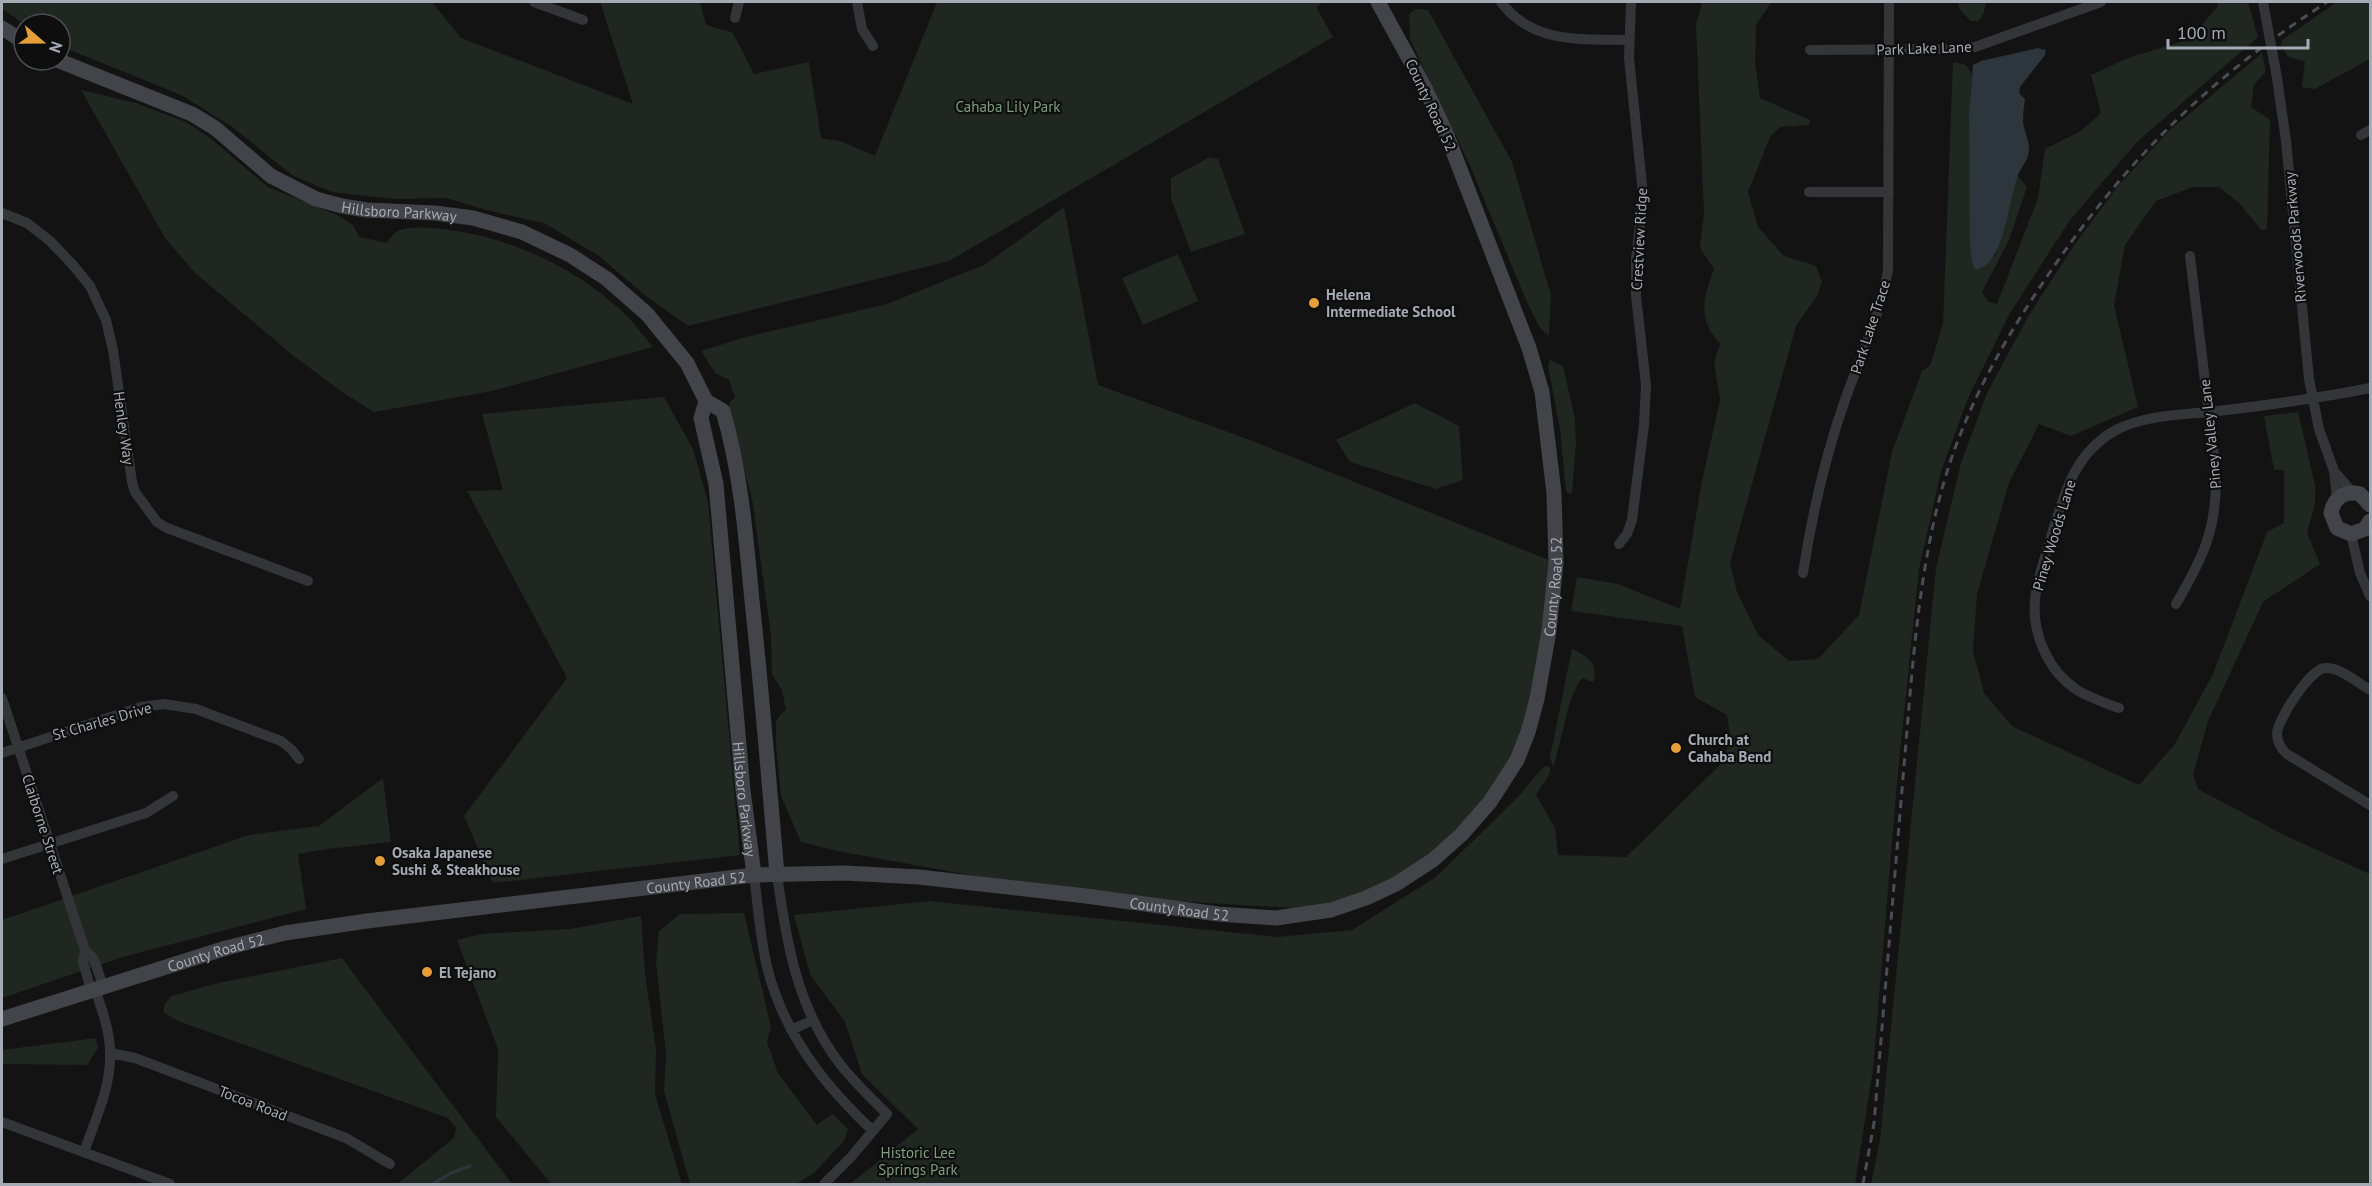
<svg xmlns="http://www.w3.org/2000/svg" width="2372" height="1186" viewBox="0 0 2372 1186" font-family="'PT Sans',sans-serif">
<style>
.green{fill:#1f2720}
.water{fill:#2d363c}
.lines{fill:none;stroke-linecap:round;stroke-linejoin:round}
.stream{stroke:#2d363c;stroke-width:3}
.street{stroke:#343539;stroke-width:10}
.secondary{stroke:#424449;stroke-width:15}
.rail{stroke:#4b4d52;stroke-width:3;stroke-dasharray:8 6;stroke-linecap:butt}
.street-bridge{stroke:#343539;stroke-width:10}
.poi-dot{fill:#e69e39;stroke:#0e0e0f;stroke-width:2}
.labels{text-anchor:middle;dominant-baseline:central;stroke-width:4.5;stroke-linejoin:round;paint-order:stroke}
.street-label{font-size:15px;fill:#a5abb4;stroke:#0e0e0f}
.park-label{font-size:15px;fill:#7e9e7d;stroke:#0e0e0f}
.poi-label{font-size:15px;font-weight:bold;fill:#a5abb4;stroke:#0e0e0f;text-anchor:start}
</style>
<rect width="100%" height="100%" fill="#131314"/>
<path class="green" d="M2,2H432L461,38L633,104L600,2H700L706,25L733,33L754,74L809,62L821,138L840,141L875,156L937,2H1324L1316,7L1333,37L949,261L688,326L646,296L599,256L544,223L486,210L446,198L393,199L332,192L292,175L231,126L181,95L60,46V24H24L2,9Z
M1702,2H1772L1756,24L1755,62L1760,98L1810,120L1809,125L1780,127L1770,137L1748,192L1758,227L1784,256L1816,266L1822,282L1817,296L1796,326L1730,563L1737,592L1758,635L1789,661L1818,659L1859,615L1892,452L1922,371L1930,366L1943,324L1953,62L1966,65L1972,74L1969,114L1972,262L1995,256L2017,175L2027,187L2009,240L1982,292L1989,302L1997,304L2038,198L2045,149L2081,131L2101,113L2091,75L2128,58L2190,39L2217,7L2218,2H2248L2258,37L2137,142L2070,220L2010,313L1968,398L1941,472L1919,569L1897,782L1873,1069L1855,1184H850L918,1129L862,1074L845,1022L810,974L794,915L930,901L1277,937L1352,930L1436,877L1518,797L1544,766L1550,767V773L1536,795L1555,828L1558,855L1626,857L1724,761L1730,735L1727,715L1695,697L1682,626L1571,611L1577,577L1618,584L1680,609L1702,481L1720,400L1714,362L1720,344C1697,318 1703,299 1714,269L1700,248L1704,213L1696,24Z
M1958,2H1986L1984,12L1979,21H1971L1959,9Z
M2337,2H2370V59L2315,89L2302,87L2305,62L2287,56L2281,45L2282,40Z
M1416,9L1428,10L1512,162L1551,295L1549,336L1540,328L1527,302L1471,168L1410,39L1409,14Z
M2262,53L2266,72L2254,84L2251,107L2270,120L2267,229L2261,230L2240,204L2219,187H2193L2156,201L2125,245L2114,305L2138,407L2071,436L2039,424L2009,483L1977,594L1973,651L1984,693L2012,726L2139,785L2175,744L2213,674L2267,532L2284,523V470H2274L2264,416L2298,412L2315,485V503L2307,533L2320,564L2263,602L2208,721L2193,775L2198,789L2286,836L2370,874V1184H1871L1880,1140L1936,568L1961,463L1987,393L2029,315L2075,244L2118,186L2169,131Z
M81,90L136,103L186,122L210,138L268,187L337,215L353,225L359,237L387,243C389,240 393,234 396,232C408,225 437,228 450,230C515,239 575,268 623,312C634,322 643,336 653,347L492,391L374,412L342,392L295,357L195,273L165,238Z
M1208,158L1218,159L1245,234L1191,252L1171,198V178Z
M1064,207L1098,385L1250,440L1556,563L1537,699L1490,802L1396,884L1331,910L1086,896L837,851L801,842L781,796L776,746V722L780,715L786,710L782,690L772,674L771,635L752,498L728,412L730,402L735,398L729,380L715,373L701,351L746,337L887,304L986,264Z
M1178,254L1198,301L1143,325L1122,278Z
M1550,360L1563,366L1575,419L1576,444L1572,492L1570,494L1566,491L1560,429L1548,366Z
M664,397L693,449L708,502L740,855L493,883L464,816L567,678L467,491L503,490L482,414Z
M1415,403L1459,426L1463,480L1436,489L1350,462L1336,440Z
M1572,649C1586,654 1600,666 1593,682L1582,678C1566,700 1563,739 1553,767L1550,757Z
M383,778L391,842L327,849L298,854L306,909L123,957L2,998V920L249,835L319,826Z
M744,913L771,1027L767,1042L778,1073L817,1125L832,1114L848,1129L844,1141L814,1173L796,1184H690L664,1091L666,1054L656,962L659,931L680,914Z
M641,916L645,974L656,1049L655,1094L682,1184H551L496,1117L498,1049L457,940L481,934L570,929Z
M342,958L512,1184H397L454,1138L456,1128L448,1118L178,1021L163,1012L165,1004L171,996L218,983Z
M96,1038L98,1048L87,1065L2,1064V1050Z"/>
<path class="water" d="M2038,48L2046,50L2045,55L2020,87L2019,93L2025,99C2024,106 2023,114 2023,122C2024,131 2029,139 2029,149C2029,161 2020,167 2017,178C2008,202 2005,265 1975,270L1972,262L1970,246L1969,114L1973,65L1981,61Z"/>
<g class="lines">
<path class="stream" d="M433,1184L451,1173L470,1166"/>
<path class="street" d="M534,2L583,20
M857,2L862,29L873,46
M1501,2C1532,44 1581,39 1628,40
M735,18L739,2
M1810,50L1951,49L1975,47L2101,2
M2277,78L2286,141L2309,379L2319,429L2334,471L2337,498
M2361,135L2370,130
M1809,192H1889
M2,213L27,223L50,241L73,265L90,286L106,320L113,350L132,482L135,492L157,522L167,528L308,581
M2334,471L2353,493
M2351,534L2360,573L2370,596
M1619,544L1627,534L1632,520L1644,425L1646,385L1636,296V260L1643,194L1629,58L1631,2
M1803,573C1812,514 1825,457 1845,400C1860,357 1880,315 1888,270L1889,2
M2176,604C2204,556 2217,529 2216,473L2190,256
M2370,690C2358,683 2340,667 2325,668C2311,668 2278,719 2277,733C2277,742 2280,748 2287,754L2370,805
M2,698L85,950L94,959L103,986
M2119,708C2105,703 2090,698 2077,690C2048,671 2032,634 2035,600C2037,577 2047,553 2053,530C2065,490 2077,451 2116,430C2147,414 2185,415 2218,411C2269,405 2320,398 2370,388
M2,753L141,707L164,704L196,709L281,741L292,750L299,759
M2,859L146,813L173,796
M777,874C786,941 797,1008 840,1064C854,1082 871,1098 887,1114L851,1157L824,1184
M754,875C758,906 760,937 767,967C784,1034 823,1084 873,1131
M85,950L83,962L91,990
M791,1030L813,1020
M111,1053L135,1058L346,1138L390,1164
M2,1122L170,1184
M84,1152C97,1115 115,1079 109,1039C107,1022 100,1005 95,989"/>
<g class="secondary">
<path d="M2,28L24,42"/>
<path id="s1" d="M57,60L192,114L215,128L271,176L316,199L342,206L367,210L435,213L473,218L522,232L570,255L607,279L647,314L687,363L706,401L723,411C741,473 746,537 752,601C762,692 769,783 777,874"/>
<path id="s2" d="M706,401L701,418L716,484L743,790L754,875"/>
<path d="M2370,505L2360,494C2344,490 2334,498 2331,513L2337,528L2351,534L2365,529L2370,521"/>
<path id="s3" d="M2,1019L226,948L285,933L367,921L754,875L845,873L919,877L1086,896L1218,914L1276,918L1331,910L1366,898L1396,884L1433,860L1461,835L1490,802L1517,760L1528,732L1537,699L1549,631L1556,563L1554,493L1542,392L1529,348L1446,133L1425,88L1378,2"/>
</g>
<path class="rail" d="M1863,1184L1874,1123C1884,1004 1894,885 1904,766C1912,673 1918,571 1944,482C1964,413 1997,352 2036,293C2118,168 2201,84 2327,2"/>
<path class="street-bridge" d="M2263,2L2277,78"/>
</g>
<g class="poi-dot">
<circle cx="1314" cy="303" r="6"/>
<circle cx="1676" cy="748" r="6"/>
<circle cx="380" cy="861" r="6"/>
<circle cx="427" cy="972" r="6"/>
</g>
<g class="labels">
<g class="street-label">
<text transform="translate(1924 48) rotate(-2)">Park Lake Lane</text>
<text transform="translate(1431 105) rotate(65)">County Road 52</text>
<text stroke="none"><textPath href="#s1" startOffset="381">Hillsboro Parkway</textPath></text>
<text transform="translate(2295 237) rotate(-95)">Riverwoods Parkway</text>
<text transform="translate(1639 239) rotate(-87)">Crestview Ridge</text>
<text transform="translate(1870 327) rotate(-72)">Park Lake Trace</text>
<text transform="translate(124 428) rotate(82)">Henley Way</text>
<text transform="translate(2210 434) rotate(-96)">Piney Valley Lane</text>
<text transform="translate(2054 535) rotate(-73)">Piney Woods Lane</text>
<text stroke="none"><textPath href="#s3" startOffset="1772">County Road 52</textPath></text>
<text transform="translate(102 721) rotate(-16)">St Charles Drive</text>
<text stroke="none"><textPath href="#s2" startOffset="402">Hillsboro Parkway</textPath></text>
<text transform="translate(43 824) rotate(72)">Claiborne Street</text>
<text stroke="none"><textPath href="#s3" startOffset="710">County Road 52</textPath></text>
<text stroke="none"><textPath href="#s3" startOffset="1196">County Road 52</textPath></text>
<text stroke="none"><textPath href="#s3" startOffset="224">County Road 52</textPath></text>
<text transform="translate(253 1103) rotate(21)">Tocoa Road</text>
</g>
<g class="park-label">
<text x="1008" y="106">Cahaba Lily Park</text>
<text x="918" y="1152">Historic Lee<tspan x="918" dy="17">Springs Park</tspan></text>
</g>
<g class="poi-label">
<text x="1326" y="294">Helena<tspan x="1326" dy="17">Intermediate School</tspan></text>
<text x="1688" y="739">Church at<tspan x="1688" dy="17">Cahaba Bend</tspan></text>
<text x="392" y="852">Osaka Japanese<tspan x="392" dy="17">Sushi &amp; Steakhouse</tspan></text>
<text x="439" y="972">El Tejano</text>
</g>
</g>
<rect width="2372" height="1186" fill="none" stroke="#a5abb4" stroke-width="6"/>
<g transform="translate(42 42) rotate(110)"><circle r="28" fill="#0e0e0f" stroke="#4a4d51" stroke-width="1.5"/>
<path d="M0-4.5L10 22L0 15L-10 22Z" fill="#e69e39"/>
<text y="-9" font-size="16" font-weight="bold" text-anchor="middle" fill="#a5abb4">N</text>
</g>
<path d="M2168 39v9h140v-9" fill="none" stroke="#a5abb4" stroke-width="3"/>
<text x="2177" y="39" font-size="18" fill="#a5abb4" stroke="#0e0e0f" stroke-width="4.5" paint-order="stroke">100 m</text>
</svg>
